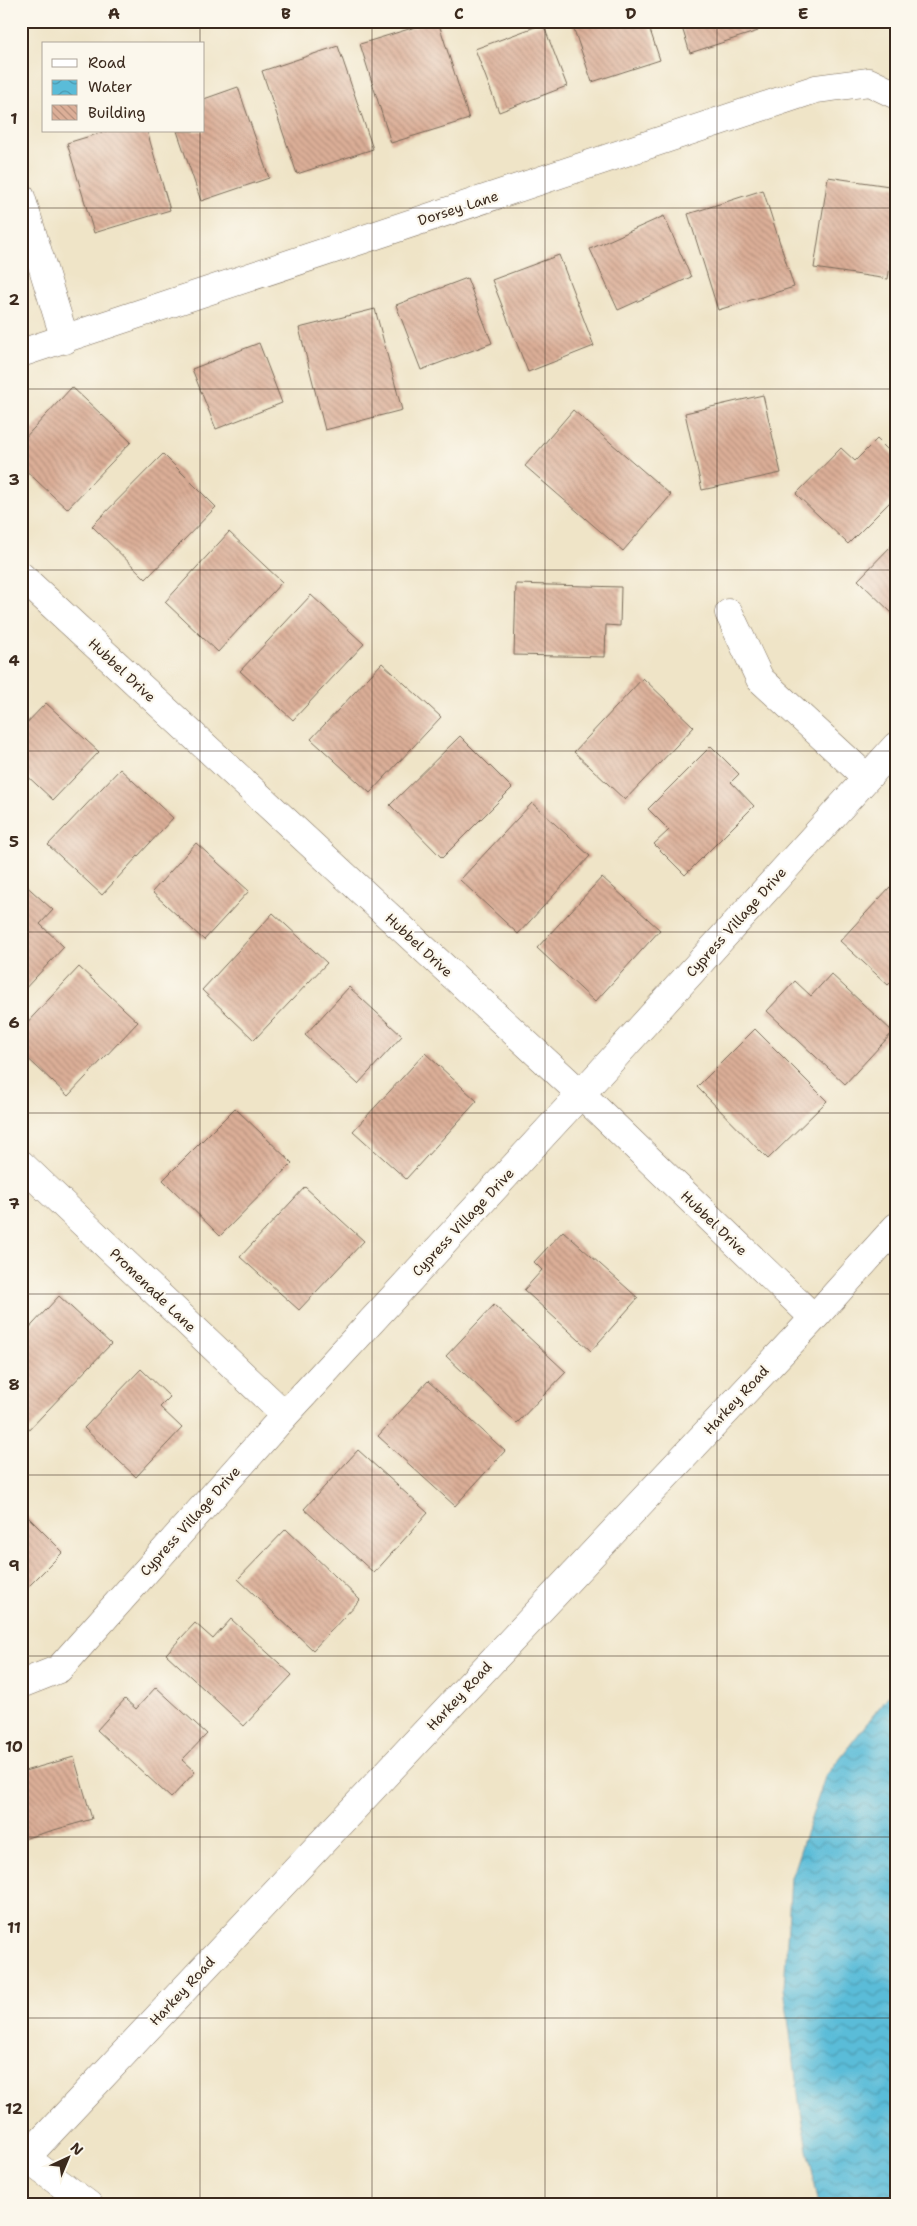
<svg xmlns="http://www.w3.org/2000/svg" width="917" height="2226" viewBox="0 0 917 2226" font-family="'Shantell Sans',sans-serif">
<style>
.water{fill:url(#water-waves);stroke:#4a737b}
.building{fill:url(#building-back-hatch)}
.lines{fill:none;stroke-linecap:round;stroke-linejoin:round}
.minor-casing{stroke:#7a6b59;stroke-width:29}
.minor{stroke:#fff;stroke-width:28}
.grid{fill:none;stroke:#3b2a1e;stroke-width:1;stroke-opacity:0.55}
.labels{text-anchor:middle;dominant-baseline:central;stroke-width:4.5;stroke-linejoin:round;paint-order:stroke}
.street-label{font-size:14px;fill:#3b2a1e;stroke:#fbf7ec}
.neatline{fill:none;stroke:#3b2a1e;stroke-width:2}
.grid-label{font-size:16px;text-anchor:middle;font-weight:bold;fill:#3b2a1e}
</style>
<defs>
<pattern id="water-waves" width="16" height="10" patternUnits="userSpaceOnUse" patternTransform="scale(1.25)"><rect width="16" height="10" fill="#5abcd8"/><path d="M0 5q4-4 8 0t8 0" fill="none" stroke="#4c99af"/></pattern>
<pattern id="building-back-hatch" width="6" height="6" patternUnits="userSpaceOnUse" patternTransform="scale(1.25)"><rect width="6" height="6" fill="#dcaf98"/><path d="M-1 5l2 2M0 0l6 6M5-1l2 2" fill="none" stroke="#b48f7b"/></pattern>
</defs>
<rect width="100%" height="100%" fill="#fbf7ec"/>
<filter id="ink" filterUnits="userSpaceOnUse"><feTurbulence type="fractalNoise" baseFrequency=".02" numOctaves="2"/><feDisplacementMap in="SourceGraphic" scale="10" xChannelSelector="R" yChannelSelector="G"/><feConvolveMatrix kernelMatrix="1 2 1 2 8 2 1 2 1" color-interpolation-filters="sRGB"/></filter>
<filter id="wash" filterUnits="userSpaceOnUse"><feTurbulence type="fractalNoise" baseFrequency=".0096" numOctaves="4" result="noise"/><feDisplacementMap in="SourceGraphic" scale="20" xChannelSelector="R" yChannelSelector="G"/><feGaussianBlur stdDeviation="1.12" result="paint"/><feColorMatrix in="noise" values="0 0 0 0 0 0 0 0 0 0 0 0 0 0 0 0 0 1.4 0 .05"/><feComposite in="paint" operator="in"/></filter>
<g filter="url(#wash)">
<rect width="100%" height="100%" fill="#efe4c7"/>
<path class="water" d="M896,1686V2205H819L800,2108L784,1988L791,1878L825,1777Z"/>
<g id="blocks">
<path class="building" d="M435,21H438L469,119L391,143L360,44Z
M571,21H647L660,60L592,82Z
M680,21H755L758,31L690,53Z
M543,24L567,86L499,112L475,49Z
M338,46L373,149L297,174L262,71Z
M238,87L269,178L201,201L177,131H204V99Z
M107,131H147L170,210L94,233L67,143Z
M828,177L896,187V227L888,279L814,268Z
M763,190L794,287L718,310L688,214Z
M664,216L691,277L618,310L590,249Z
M559,255L594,346L528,372L492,280Z
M467,278L492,343L421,370L396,305Z
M375,309L402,410L325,430L299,328Z
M259,343L282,403L216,429L192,369Z
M72,387L131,442L67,509L21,466V442Z
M763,395L781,473L702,490L685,413Z
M573,410L671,495L623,551L525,466Z
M877,439L896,458V496L848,544L796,494L841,448L855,461Z
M163,454L216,507L146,579L92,526Z
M229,532L282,582L218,652L165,602Z
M896,541V617L858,580Z
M516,584L621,587L620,626L606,625L605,657L514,655Z
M311,595L364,644L293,720L240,671Z
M382,663L441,717L370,793L311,739Z
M643,678L694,727L625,800L574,752Z
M46,703L99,752L53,800L21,770V729Z
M460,736L512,788L442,858L390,805Z
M711,746L739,774L731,782L754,806L685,875L654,844L669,830L648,809Z
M120,769L173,818L102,895L48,845Z
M532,803L590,856L518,934L460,880Z
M196,843L249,891L204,940L152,892Z
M602,877L660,930L595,1002L537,948Z
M21,881L53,910L40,924L64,947L21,993Z
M890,887L896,892V977L888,985L840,941Z
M273,913L327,963L254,1040L202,990Z
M79,967L138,1022L68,1096L21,1052V1029Z
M831,974L893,1032L845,1084L767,1011L795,981L811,996Z
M349,987L402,1036L358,1084L305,1035Z
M755,1029L827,1101L768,1159L697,1087Z
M425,1053L477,1101L406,1179L353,1131Z
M235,1108L292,1163L220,1236L163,1180Z
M305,1187L364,1241L299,1310L240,1257Z
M563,1231L638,1298L591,1351L524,1290L542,1270L534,1262Z
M59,1296L111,1344L24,1435L21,1432V1337Z
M494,1305L566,1372L517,1423L446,1356Z
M141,1369L170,1397L160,1407L182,1428L136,1477L84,1428Z
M428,1381L505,1451L455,1506L378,1436Z
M358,1450L428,1513L374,1573L304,1509Z
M21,1510L63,1552L21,1594Z
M286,1529L360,1600L313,1650L238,1579Z
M231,1619L292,1675L244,1726L166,1654L195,1623L213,1639Z
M156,1687L207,1734L182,1760L195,1772L171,1798L97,1730L125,1699L136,1709Z
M74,1757L92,1819L23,1839L21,1772Z"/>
</g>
</g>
<g filter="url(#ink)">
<use href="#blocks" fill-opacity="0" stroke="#7a6b59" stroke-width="1"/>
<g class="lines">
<defs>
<path id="minor" d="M21,197L65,340
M21,353L816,89L869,82L896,95
M21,576L581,1094L814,1318
M729,613L760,679L866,777
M21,1164L285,1415
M21,1684L59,1669L285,1415L581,1094L896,746
M26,2158L89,2205
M21,2163L814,1318L896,1227"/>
</defs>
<use href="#minor" class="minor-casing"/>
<use href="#minor" class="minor"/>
</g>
</g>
<path class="grid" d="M200,21V44M372,21V2205M545,21V2205M717,21V2205M200,131V2205M21,208H896M21,389H896M21,570H896M21,751H896M21,932H896M21,1113H896M21,1294H896M21,1475H896M21,1656H896M21,1837H896M21,2018H896"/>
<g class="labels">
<g class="street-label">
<text transform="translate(458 208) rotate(-18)">Dorsey Lane</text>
<text transform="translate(122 670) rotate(43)">Hubbel Drive</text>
<text transform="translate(736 922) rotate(-48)">Cypress Village Drive</text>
<text transform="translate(419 945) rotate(43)">Hubbel Drive</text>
<text transform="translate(463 1222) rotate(-47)">Cypress Village Drive</text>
<text transform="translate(714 1223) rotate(44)">Hubbel Drive</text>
<text transform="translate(153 1290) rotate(44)">Promenade Lane</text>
<text transform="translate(736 1400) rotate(-47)">Harkey Road</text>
<text transform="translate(190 1521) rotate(-48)">Cypress Village Drive</text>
<text transform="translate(459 1696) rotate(-47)">Harkey Road</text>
<text transform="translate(182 1991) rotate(-47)">Harkey Road</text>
</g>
</g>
<rect width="917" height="2226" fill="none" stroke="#fbf7ec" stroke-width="55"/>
<rect x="42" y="42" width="162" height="90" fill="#fbf7ec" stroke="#aea59a"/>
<rect x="52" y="59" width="25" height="8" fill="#ffffff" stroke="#aea59a"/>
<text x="88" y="68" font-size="15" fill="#3b2a1e">Road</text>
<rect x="52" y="80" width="25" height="15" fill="url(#water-waves)" stroke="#aea59a"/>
<text x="88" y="92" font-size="15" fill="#3b2a1e">Water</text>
<rect x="52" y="105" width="25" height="15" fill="url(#building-back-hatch)" stroke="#aea59a"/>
<text x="88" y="118" font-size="15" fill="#3b2a1e">Building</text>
<g transform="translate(68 2158) rotate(44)" stroke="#fbf7ec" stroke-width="4" paint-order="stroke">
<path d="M0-4L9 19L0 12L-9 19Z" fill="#3b2a1e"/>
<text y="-8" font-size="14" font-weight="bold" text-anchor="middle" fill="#3b2a1e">N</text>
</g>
<rect x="28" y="28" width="862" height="2170" class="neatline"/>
<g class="grid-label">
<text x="114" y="19">A</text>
<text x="286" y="19">B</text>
<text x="459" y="19">C</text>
<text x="631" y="19">D</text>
<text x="803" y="19">E</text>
<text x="14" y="124">1</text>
<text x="14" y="305">2</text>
<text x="14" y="485">3</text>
<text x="14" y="666">4</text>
<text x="14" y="847">5</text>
<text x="14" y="1028">6</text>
<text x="14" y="1209">7</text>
<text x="14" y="1390">8</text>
<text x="14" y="1571">9</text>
<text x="14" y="1752">10</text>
<text x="14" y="1933">11</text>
<text x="14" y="2114">12</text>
</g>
</svg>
